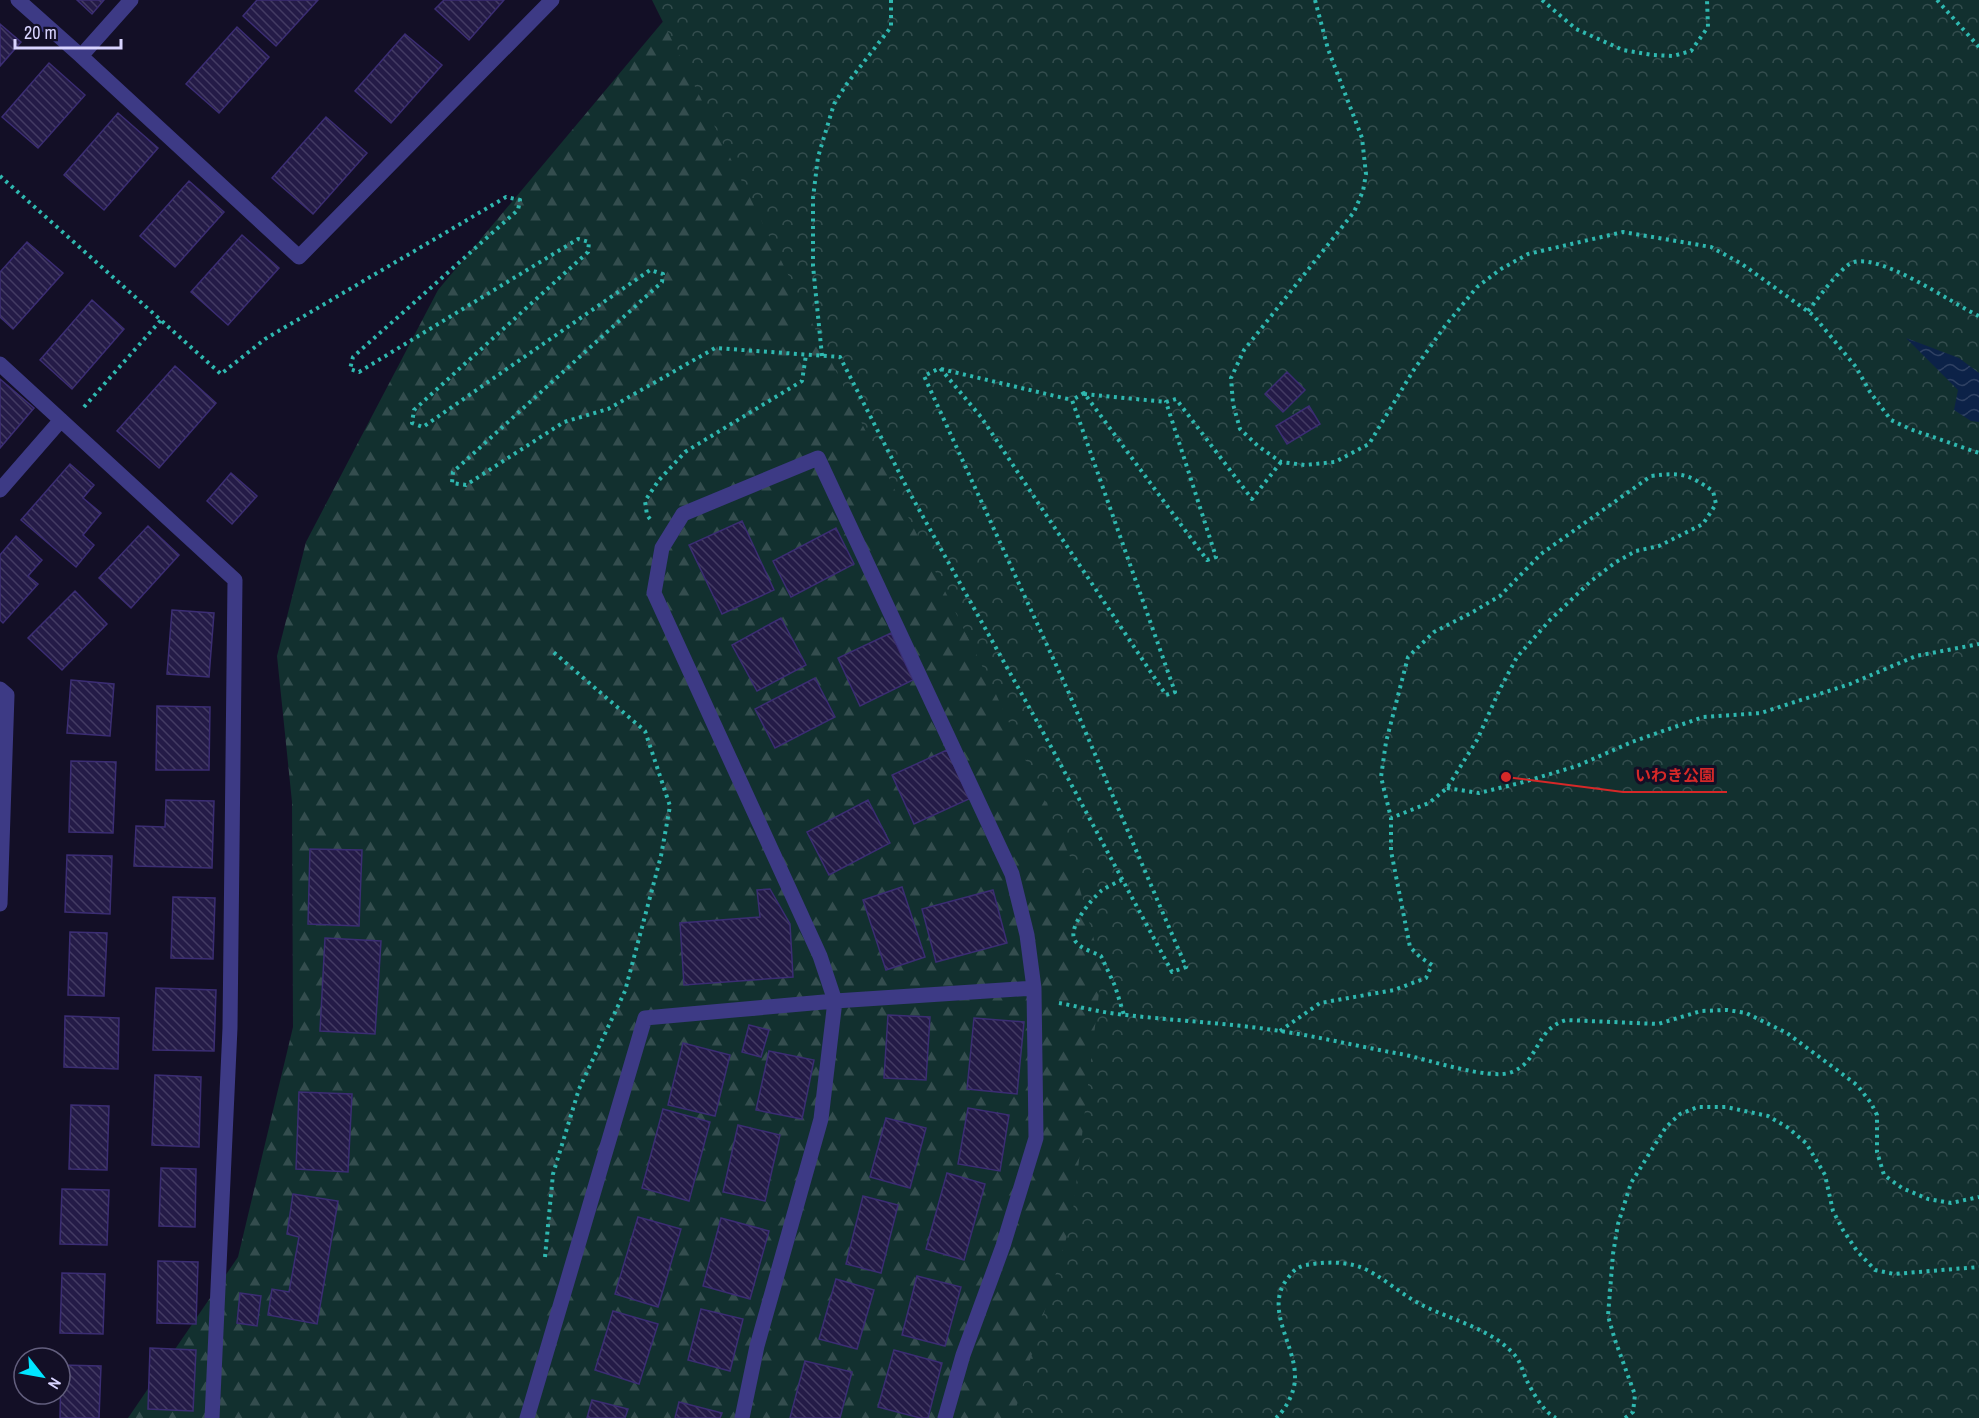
<svg xmlns="http://www.w3.org/2000/svg" width="1979" height="1418" viewBox="0 0 1979 1418" font-family="'Archivo Narrow','Noto Sans JP',sans-serif">
<style>
.forest{fill:url(#forest-firs)}
.park{fill:url(#park-crowns)}
.water{fill:url(#water-waves)}
.building{fill:url(#building-back-hatch);stroke:#3b2d73;stroke-width:1.5}
.lines{fill:none;stroke-linecap:round;stroke-linejoin:round}
.path{stroke:#2fb8b0;stroke-width:4;stroke-dasharray:3 4.5;stroke-linecap:butt}
.street{stroke:#3d3a85;stroke-width:15}
.leader{fill:none;stroke:#d62828;stroke-width:2}
.callout-dot{fill:#d62828;stroke:#130f26;stroke-width:2}
.callout-label{font-size:16px;text-anchor:middle;font-weight:bold;fill:#d62828;stroke:#130f26;stroke-width:6;stroke-linejoin:round;paint-order:stroke}
</style>
<defs>
<pattern id="forest-firs" width="22" height="20" patternUnits="userSpaceOnUse" patternTransform="scale(1.5)"><rect width="22" height="20" fill="#12302f"/><path d="M5 1l3.5 6h-7zM16 11l3.5 6h-7z" fill="#344d4e"/></pattern>
<pattern id="park-crowns" width="20" height="18" patternUnits="userSpaceOnUse" patternTransform="scale(1.5)"><rect width="20" height="18" fill="#12302f"/><path d="M2 6a3 3 0 1 1 6 0M12 15a3 3 0 1 1 6 0" fill="none" stroke="#344d4e"/></pattern>
<pattern id="water-waves" width="16" height="10" patternUnits="userSpaceOnUse" patternTransform="scale(1.5)"><rect width="16" height="10" fill="#0c2248"/><path d="M0 5q4-4 8 0t8 0" fill="none" stroke="#2f4163"/></pattern>
<pattern id="building-back-hatch" width="6" height="6" patternUnits="userSpaceOnUse" patternTransform="scale(1.5)"><rect width="6" height="6" fill="#241b47"/><path d="M-1 5l2 2M0 0l6 6M5-1l2 2" fill="none" stroke="#433b63"/></pattern>
</defs>
<rect width="100%" height="100%" fill="#130f26"/>
<path class="forest" d="M681,0H1979V1418H128L238,1257L293,1027L292,802L277,656L306,542L438,290Z"/>
<path class="park" d="M652,0H1979V1418H1013L1072,1219L1102,968L1072,861L995,692Z"/>
<path class="water" d="M1906,338L1959,358L1979,373V422L1971,421L1954,410L1958,390Z"/>
<path class="building" d="M77,0H104L92,14Z
M257,0H318L276,46L243,16Z
M444,0H504L469,40L435,9Z
M0,24L21,42L0,66Z
M237,27L269,57L219,113L186,84Z
M405,34L442,65L391,123L355,91Z
M49,63L85,95L38,148L2,117Z
M118,113L158,148L104,210L64,175Z
M326,117L367,153L313,214L272,178Z
M189,181L224,212L175,267L140,236Z
M242,235L279,268L228,325L191,292Z
M27,242L63,273L13,329L0,317V272Z
M92,300L124,329L72,389L40,360Z
M175,366L216,403L159,468L117,431Z
M1287,372L1305,390L1283,412L1265,394Z
M0,379L34,408L0,448Z
M1309,406L1320,424L1287,444L1276,426Z
M70,464L94,485L83,498L101,513L83,535L94,545L76,567L21,520Z
M231,473L257,496L232,524L207,501Z
M742,521L774,590L722,614L689,545Z
M148,526L179,555L131,608L99,578Z
M836,528L854,564L791,597L773,561Z
M16,536L42,560L28,576L38,584L3,623L0,620V555Z
M75,591L107,624L62,670L28,638Z
M172,610L214,613L209,677L167,674Z
M781,618L806,665L757,691L732,645Z
M891,633L913,680L860,706L838,658Z
M815,678L835,717L775,748L755,709Z
M71,680L114,684L110,736L67,733Z
M157,706L210,707L209,770H156Z
M947,750L969,799L914,824L892,775Z
M71,761L116,762L113,833L69,832Z
M166,800L214,801L212,868L134,866L136,826L165,827Z
M868,800L890,843L829,875L807,832Z
M310,849L362,850L359,926L308,924Z
M67,855L112,856L110,914L65,912Z
M902,887L925,957L886,970L863,900Z
M770,889L790,924L793,977L684,985L680,923L760,917L757,890Z
M993,890L1007,943L936,962L922,909Z
M173,897L215,898L213,959L171,958Z
M70,932L107,933L104,996L68,995Z
M325,938L381,941L375,1034L320,1031Z
M156,988L216,990L214,1051L153,1050Z
M888,1015L930,1017L926,1080L884,1078Z
M65,1016L119,1018L118,1069L64,1067Z
M974,1018L1024,1022L1017,1094L967,1089Z
M749,1025L769,1030L761,1057L742,1052Z
M683,1043L730,1055L715,1116L668,1105Z
M769,1051L814,1060L802,1119L756,1110Z
M155,1075L201,1077L199,1147L152,1145Z
M299,1092L352,1094L348,1172L296,1169Z
M71,1105L109,1106L107,1170L69,1169Z
M968,1108L1009,1115L1000,1171L958,1164Z
M663,1109L710,1122L689,1201L642,1188Z
M886,1118L926,1128L910,1188L870,1177Z
M738,1125L780,1135L765,1201L723,1192Z
M161,1168L196,1169L195,1227L159,1226Z
M947,1173L985,1184L964,1260L926,1249Z
M62,1189L109,1190L107,1245L60,1244Z
M293,1194L338,1201L317,1324L268,1315L272,1289L289,1292L299,1237L287,1234Z
M863,1196L898,1205L881,1273L846,1264Z
M638,1217L681,1229L658,1307L615,1294Z
M721,1218L769,1231L750,1299L703,1286Z
M158,1261L198,1262L196,1324L157,1323Z
M62,1273L105,1274L103,1334L60,1333Z
M917,1276L961,1287L945,1346L902,1335Z
M836,1279L874,1290L857,1349L819,1339Z
M240,1293L261,1296L257,1326L237,1323Z
M701,1309L743,1319L730,1371L688,1360Z
M613,1311L658,1324L639,1384L595,1370Z
M150,1348L196,1350L193,1411L148,1409Z
M894,1350L942,1363L928,1418H920L878,1407Z
M805,1361L852,1372L840,1418H790Z
M61,1365L101,1366L99,1418H60Z
M592,1400L628,1409L625,1418H587Z
M679,1402L722,1413L720,1418H675Z"/>
<g class="lines">
<path class="path" d="M1315,0L1328,49L1362,138L1366,174L1363,191L1354,212L1244,350L1231,378L1233,404L1240,429L1258,446L1281,462L1305,465L1335,462L1369,444L1413,371L1445,326L1477,287L1501,269L1528,254L1623,232L1711,247L1742,264L1813,315L1856,367L1870,392L1891,420L1910,429L1979,453
M1542,0L1576,29L1623,50L1653,55L1673,56L1691,51L1708,27L1707,0
M1937,0L1979,47
M0,176L221,374L265,339L506,197L520,200L518,210L353,357L350,369L359,372L578,239L589,242L588,252L414,410L412,423L423,427L650,270L663,274L662,282L453,472L452,483L466,485L564,422L608,409L715,348L840,357L907,488L1049,743L1172,972L1186,967L1068,691L924,376L940,368L981,417L1166,695L1175,692L1072,400L1084,393L1207,560L1216,557L1166,402L1176,399L1252,499L1281,462
M1808,311C1820,296 1833,277 1848,265C1872,246 1954,305 1979,316
M822,356L813,266V198L818,157L834,104L846,85L891,27V0
M941,369L1072,400
M1084,394L1166,402
M84,407L161,320
M650,519L647,515L645,501L659,480L685,452L802,381L806,355
M1447,788L1479,793L1520,783L1577,766L1632,742L1703,717L1761,713L1850,684L1916,656L1979,644
M1122,880C1115,883 1107,887 1101,891C1091,900 1065,930 1076,942C1082,949 1093,952 1101,956L1115,986L1124,1015
M1059,1003C1081,1007 1103,1013 1126,1015C1177,1021 1229,1023 1280,1031C1320,1037 1361,1047 1401,1054C1427,1059 1490,1081 1512,1072C1540,1061 1535,1029 1566,1020L1658,1024L1701,1011L1727,1010L1746,1013L1787,1033L1857,1085L1871,1103L1877,1115V1152L1884,1175L1902,1188L1928,1199L1951,1203L1979,1197
M1280,1031L1320,1003L1394,990L1426,978L1432,965L1420,957L1410,947L1391,851V818L1381,777L1386,742L1408,657L1434,632L1471,613L1500,596L1541,554L1651,476C1682,472 1688,474 1713,491L1716,504L1703,524L1659,546L1636,551L1616,562L1591,581L1550,620L1517,657L1500,689L1477,740L1447,788L1429,803L1391,818
M545,1257L553,1174L579,1089L625,991L661,856L670,806L645,731L551,650
M1276,1418C1286,1409 1295,1392 1295,1378C1296,1345 1263,1308 1288,1278C1293,1271 1297,1267 1306,1265C1323,1262 1343,1261 1360,1267C1378,1273 1403,1296 1422,1305C1451,1320 1496,1330 1517,1358C1521,1364 1523,1372 1526,1379C1532,1391 1543,1412 1556,1418
M1625,1418L1633,1412L1635,1395L1615,1340L1608,1316L1613,1254L1618,1224L1631,1183L1666,1127L1680,1114L1698,1107H1726L1768,1116L1787,1127L1806,1143L1825,1175L1833,1211L1843,1230L1857,1251L1875,1270L1894,1274L1979,1267"/>
<path class="street" d="M18,0L81,56L131,0
M81,56L299,257L552,0
M0,364L235,580L230,1028L212,1418
M0,490L61,420
M0,689L7,695L0,904
M527,1418L645,1018L835,1001L1034,988
M742,1418L757,1346L821,1119L835,1001L820,956L654,593L662,548L683,514L818,458L1012,874L1027,935L1034,988L1036,1138L1003,1246L963,1355L945,1418"/>
</g>
<path class="leader" d="M1506 777L1623 792H1727"/>
<circle class="callout-dot" cx="1506" cy="777" r="6"/>
<g class="callout-label">
<text x="1675" y="781">いわき公園</text>
</g>
<g transform="translate(42 1376) rotate(121)"><circle r="28" fill="#130f26" stroke="#625e7d" stroke-width="1.5"/>
<path d="M0-4.5L10 22L0 15L-10 22Z" fill="#00e5ff"/>
<text y="-9" font-size="16" font-weight="bold" text-anchor="middle" fill="#d9d4ff">N</text>
</g>
<path d="M15 39v9h106v-9" fill="none" stroke="#d9d4ff" stroke-width="3"/>
<text x="24" y="39" font-size="18" fill="#d9d4ff" stroke="#130f26" stroke-width="4.5" paint-order="stroke">20 m</text>
</svg>
